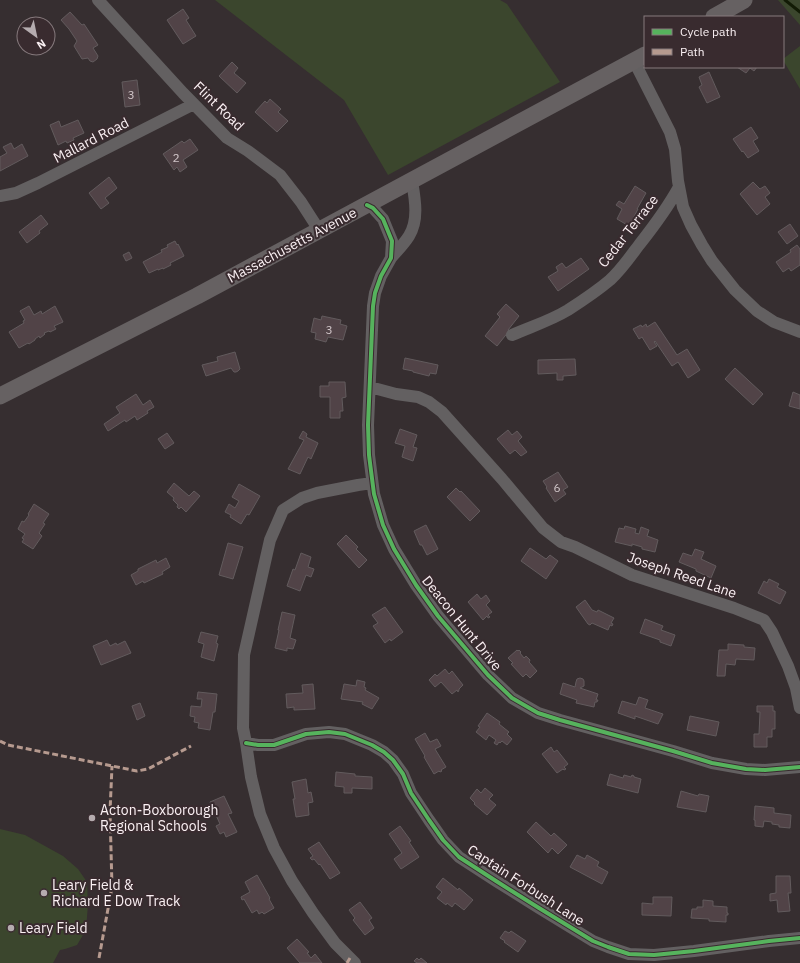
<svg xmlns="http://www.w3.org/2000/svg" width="800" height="963" viewBox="0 0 800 963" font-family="'IBM Plex Sans',sans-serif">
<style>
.green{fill:#3b462d}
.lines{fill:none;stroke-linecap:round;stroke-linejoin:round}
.stream{stroke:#121b05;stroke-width:3}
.building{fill:#514347;stroke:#625b5d}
.street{stroke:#636061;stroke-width:12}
.secondary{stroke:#666162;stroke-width:17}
.quiet{stroke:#b69a8f;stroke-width:3;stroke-dasharray:6 3;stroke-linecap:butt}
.cycleway-casing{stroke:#392b2f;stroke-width:6}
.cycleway{stroke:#56b35d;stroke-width:4}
.poi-dot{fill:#b5acaf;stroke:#392b2f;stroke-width:1.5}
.labels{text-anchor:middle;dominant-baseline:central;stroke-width:4;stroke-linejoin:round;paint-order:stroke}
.number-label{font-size:12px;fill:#d0c5c8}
.street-label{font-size:14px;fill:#faf0f3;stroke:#392b2f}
.poi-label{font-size:14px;fill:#faf0f3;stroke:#392b2f;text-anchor:start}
</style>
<rect width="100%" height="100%" fill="#362e30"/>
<path class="green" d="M215,0H500L507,4L560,82L388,175L344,100Z
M778,0H800V25Z
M800,46V89L783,60V59Z
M0,829L25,835L63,856L78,869L87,882L88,904L86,930L77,945L65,949L60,950L53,963H0Z"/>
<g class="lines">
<path class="stream" d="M785,0L800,12"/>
</g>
<path class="building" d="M183,9L189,18L186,20L196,36L183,44L167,20Z
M70,12L82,25L84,24L98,45L93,48L98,56L97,59L93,62L90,61L88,58L82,59L74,46L77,41L69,29L61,20Z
M232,62L238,68L234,73L246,83L237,93L219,76Z
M737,67H757L754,71L750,68L746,73Z
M709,72L720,97L707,103L699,87L702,85L699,77Z
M137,80L140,105L125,107L122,82Z
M270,99L281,109L278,112L288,121L277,132L255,112L265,101L267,103Z
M78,120L84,133L73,138L74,140L67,143L66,141L58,145L50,125L59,121L61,127Z
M751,127L758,138L753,141L759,151L748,158L743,151L742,152L733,139Z
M190,139L198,150L183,160L187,167L180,172L177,167L174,170L163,154L182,141L184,143Z
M11,143L14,149L22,144L28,156L0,171V157L7,153L3,147Z
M109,177L117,188L105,198L109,203L101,209L89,193Z
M753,182L760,189L765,186L770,193L765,197L770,204L757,215L740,194Z
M635,186L646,193L637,209H638L629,226L617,219L622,209L616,205L619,201L624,204Z
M41,215L48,224L39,231L40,233L27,243L19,232Z
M790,224L798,236L787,244L778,232Z
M175,241L177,245L178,244L184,256L170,263L171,265L163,269V268L158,270V269L149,273L143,262L162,252L161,250L168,247L167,245Z
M797,245L800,249V265L791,271L789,268L783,272L776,262L791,252L790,250Z
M129,252L132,258L126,261L123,255Z
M581,258L589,269L558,291L548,277L558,271L556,267L562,263L566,268Z
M506,304L519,316L508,330L509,331L497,346L485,336L500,317L497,314Z
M29,306L34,315L41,311L42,314L55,306L63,322L54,326L56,329L50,332L49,331L44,333L45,334L40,338L39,336L35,339V340L29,344L28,343L19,348L9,332L24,323L23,321L25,320L20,311Z
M322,316L341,320L340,324L347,326L343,340L328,337L326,342L315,339L316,333L311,332L314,318L321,320Z
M655,322L677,355L687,349L700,370L688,378L678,362L672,366L655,341L654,342L657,346L650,350L642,337L639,339L633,329L641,325L642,327L646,324L647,327Z
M235,352L240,369L238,371L236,372H234L231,368L206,376L202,365L218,361L217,357Z
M405,358L438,365L436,374L430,373L429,376L413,372V371L403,369Z
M575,359L576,375L563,376V380H557V373L538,374V360Z
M735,368L763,394L753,405L725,379Z
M329,382H345L346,397L342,398L343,411H340V418H330V397H320V386H329Z
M793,392L800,395V409L789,406Z
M136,394L143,405L150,400L154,407L147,411L148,413L137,420L135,416L126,422L125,420L108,431L104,424L120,413L116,407Z
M400,429L417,435L413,447L417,448L413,461L402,457L405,446L395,443Z
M508,430L512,435L517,431L522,437L518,441L527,452L521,456L515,450L510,454L497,439Z
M303,431L307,434L306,437L318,443L311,459L308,457L300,474L288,469L304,440L299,438Z
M167,433L174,443L165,449L158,439Z
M558,472L568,487L563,490L566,494L555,502L546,488L547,487L543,481Z
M174,483L189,496L194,491L200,496L186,512L181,507L179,509L177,507L178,505L173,500L174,498L167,492Z
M239,484L260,496L249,515L247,514L241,524L230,517L231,515L225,512L229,504L235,508L239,501L232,497Z
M456,488L460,492L461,491L480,511L470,521L447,497Z
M34,504L49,514L43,523L45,524L39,533L42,536L33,549L22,542L24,539L22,538L25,534L18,529L22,521L24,522L29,515L28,514Z
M426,525L438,549L427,555L422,545H420L414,531Z
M625,526L636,529L635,533L639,534L641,527L649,530L647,536L658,540L655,552L642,549V547L632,544V546L615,542L619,528L624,529Z
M346,535L358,547L356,549L367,560L359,568L337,544Z
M228,543L243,547L233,579L219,575Z
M530,548L546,559L550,555L558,561L546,579L521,561Z
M695,549L704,552L701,559L716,566L711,578L696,571V569L679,562L683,553L692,556Z
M301,553L311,557L308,567L314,569L311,577L306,575L300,591L287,586L293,569L295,570Z
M166,558L170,567L162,572L163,574L144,583L143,581L136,585L131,575L138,571V569L156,560L157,563Z
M769,579L779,584L777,587L786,592L780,604L758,593L764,581L767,583Z
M477,594L481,599L486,595L490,601L486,605L492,612L488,615L490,617L488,618L487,616L483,620L468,602Z
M585,600L592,610L597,612L598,610L614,618L611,623L613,624L612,626L610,625L608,630L592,623L590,625L588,624L576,607Z
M385,607L403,632L391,641L390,639L385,643L373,626L378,623L372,615Z
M282,612L295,615L290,638L296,640L293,649L287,648V651L275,648L279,630H278Z
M645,619L663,626L661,630L675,635L671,646L660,642V640L640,633Z
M201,632L218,636L216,643L218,644L214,661L201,657L204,644L198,642Z
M107,640L110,646L116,643L117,645L125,641L131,653L101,665L93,646Z
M728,644L744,645V647L755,648L754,660L736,659L735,665L726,664L725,676H717L719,650H728Z
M517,650L518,651L519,650L521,652L520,653L524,658L526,656L530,660L529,662L537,671L530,678L526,674L523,677L511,664L513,663L508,658Z
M445,669L449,674L452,671L463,685L459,689V690L458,692L457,690L452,694L441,682L435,687L429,680L435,674L437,676Z
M580,678L583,679L584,681V686L580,688L598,694L596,700H598L597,702H595L594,707L576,703L577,700L560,694L563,683L575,687L576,682L577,679Z
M357,680L365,682L364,687L366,688L365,690L379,698L372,709L362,704L363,702L341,699L344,684L356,686Z
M313,684L315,709L294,710V707L287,708L286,694L303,693L302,685Z
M198,692L217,694L215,712H213L210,730L198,728L199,723L194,722L195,717L190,716L191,706L201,707L202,699H197Z
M639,697L648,700L645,708L663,714L658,724L635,716V719L618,713L622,701L636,705Z
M140,703L145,716L137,720L132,706Z
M757,706H773V711H775V729H772V737H767V747H754V734H759L760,712H757Z
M487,713L500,722L499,724L509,732L507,734L512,739L507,745L502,741L500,743L499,742L497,745L494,743L496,740L489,735L486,740L476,732L480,727L478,726Z
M690,716L719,722L716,736L687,730Z
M425,733L430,742L437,739L441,746L435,749L446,767L441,770L442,771L440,772L439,771L434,774L424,757L425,756L415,739Z
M551,747L554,752L557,750L568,764L564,767L566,769L564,770L563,769L557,773L542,754Z
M336,772L355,774V776L372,777V789L352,788V793H344V787L335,786Z
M610,774L623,778L624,775L631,777L632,775L634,776V777L641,779L638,793L607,785Z
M306,779L308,793L311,792L313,802L308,803L309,815L296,817L293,799H295L292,782Z
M485,788L493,795L489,799L496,805L487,815L474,804L475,803L470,798L477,789L481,793Z
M681,791L698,796L699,794L709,796L706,812L677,807Z
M224,796L232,813L228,814L237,832L226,837L224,832L220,834L216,826L220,824L210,802Z
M755,806L774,808V813L791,815L790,828L779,827V825L772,824V822L764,821L763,827L755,826V820H754Z
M536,822L551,836L554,833L567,845L558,854L552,848L548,853L527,832Z
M400,826L411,841L409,842L419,857L401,869L394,859L402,853L389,834Z
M319,842L340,873L330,879L320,864L319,865L314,859L312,860L310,858L313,856L308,849Z
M577,855L585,859L587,855L599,862L597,866L608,872L602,884L570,867Z
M257,875L270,898L269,899L274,908L264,914L262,912L259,914L257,910L252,913L244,899L242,900L241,897L250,892L245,882Z
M776,876H790L791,893H788L790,911L778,912L777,900L770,901V894L776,893Z
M443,878L458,890L459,888L473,900L464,910L455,903L452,907L447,903L446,905L437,898L442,892L436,887Z
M653,897H672L671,916L642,915V903L653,904Z
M703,900L713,901V906L727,907V913H728V915H726V922L709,921V919L691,918L692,909H697V907H703Z
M360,902L372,918L369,920L374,928L365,935L353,920L355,918L349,910Z
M505,931L509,933L511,931L526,941L518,952L504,942L505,941L500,938Z
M297,939L309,952L307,953L311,958L315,954L322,963H300L287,948Z
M417,958L419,960L421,958L427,963H417L414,961Z"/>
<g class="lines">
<path class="street" d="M98,0L183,93L227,138L248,151L280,175L301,202L319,230
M634,61L670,132L675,149L678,181L683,207L691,225L702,245L712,261L735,290L757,311L774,322L800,332
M0,196L16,193L38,183L194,104
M367,205L373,208L383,219L392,241L391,258L381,276L375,293L373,306L368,425L369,455L374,494L383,525L394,549L416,585L438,616L488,675L512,698L538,713L560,720L673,751L712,763L746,769L765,770L800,767
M391,258C397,251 404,244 409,236C419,220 415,199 412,181
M512,335C530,327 550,321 568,310C582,301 597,291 610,280C621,270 630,257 639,245C654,226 668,207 679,187
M370,387L396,394L418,397L429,402L442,412L502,479L543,528L561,542L575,547L632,575L734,608L764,620L772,632L788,666L796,688L800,708
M246,743L258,745H274L306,734L329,732L345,734L372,745L384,752L393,760L403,774L411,793L429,820L443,840L459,857L496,881L539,908L593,941L608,947L629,954L654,955L694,951L769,941L800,938
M355,963L335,943L313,913L292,881L274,848L260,814L251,777L246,743L243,728L244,655L270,540L283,510L302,498L317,493L358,485L372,483"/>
<path class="secondary" d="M714,17L744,0
M0,396L197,296L645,55"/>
<path class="quiet" d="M0,741L8,745L137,771L148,769L191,746
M99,958L112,887L110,812L112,766
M347,963L350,958"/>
<defs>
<path id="cycleway" d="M367,205L373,208L383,219L392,241L391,258L381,276L375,293L373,306L368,425L369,455L374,494L383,525L394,549L416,585L438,616L488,675L512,698L538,713L560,720L673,751L712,763L746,769L765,770L800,767
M246,743L258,745H274L306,734L329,732L345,734L372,745L384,752L393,760L403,774L411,793L429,820L443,840L459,857L496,881L539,908L593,941L608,947L629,954L654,955L694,951L769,941L800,938"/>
</defs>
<use href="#cycleway" class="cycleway-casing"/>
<use href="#cycleway" class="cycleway"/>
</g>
<g class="poi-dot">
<circle cx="92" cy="818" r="4"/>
<circle cx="44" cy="893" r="4"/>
<circle cx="11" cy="928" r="4"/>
</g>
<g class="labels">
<g class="number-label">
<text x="131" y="94">3</text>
<text x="176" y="157">2</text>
<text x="329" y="329">3</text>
<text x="557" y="487">6</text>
</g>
<g class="street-label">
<text transform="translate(219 106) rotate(44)">Flint Road</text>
<text transform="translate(91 140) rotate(-27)">Mallard Road</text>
<text transform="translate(628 231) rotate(-52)">Cedar Terrace</text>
<text transform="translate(292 245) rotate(-28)">Massachusetts Avenue</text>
<text transform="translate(682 575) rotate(19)">Joseph Reed Lane</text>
<text transform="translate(462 623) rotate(51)">Deacon Hunt Drive</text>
<text transform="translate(526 885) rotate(33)">Captain Forbush Lane</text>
</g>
<g class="poi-label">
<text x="100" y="810">Acton-Boxborough<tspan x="100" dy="16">Regional Schools</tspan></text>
<text x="52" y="885">Leary Field &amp;<tspan x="52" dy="16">Richard E Dow Track</tspan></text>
<text x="19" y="928">Leary Field</text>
</g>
</g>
<rect x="644" y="16" width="140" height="52" fill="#392b2f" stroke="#867a7d"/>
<rect x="652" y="29" width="20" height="6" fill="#56b35d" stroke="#867a7d"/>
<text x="680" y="36" font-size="12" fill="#faf0f3">Cycle path</text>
<rect x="652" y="49" width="20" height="6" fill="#b69a8f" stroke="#867a7d"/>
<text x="680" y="56" font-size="12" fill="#faf0f3">Path</text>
<g transform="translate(36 36) rotate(147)"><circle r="19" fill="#392b2f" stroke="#867a7d"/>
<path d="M0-3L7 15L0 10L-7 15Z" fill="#b5acaf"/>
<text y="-6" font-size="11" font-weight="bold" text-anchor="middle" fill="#faf0f3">N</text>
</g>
</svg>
